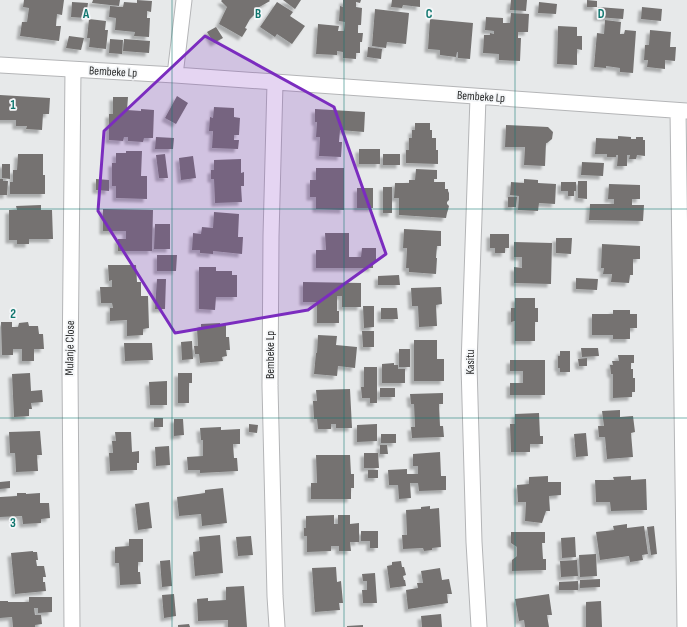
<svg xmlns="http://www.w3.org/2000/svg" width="687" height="627" viewBox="0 0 687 627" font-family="'Sofia Sans Condensed',sans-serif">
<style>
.building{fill:#747271;filter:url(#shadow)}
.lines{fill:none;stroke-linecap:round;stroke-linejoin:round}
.minor-casing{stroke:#b4b5b7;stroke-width:17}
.minor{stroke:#fff;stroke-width:15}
.marked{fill:#7b2cbf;fill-opacity:0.2;stroke:#7b2cbf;stroke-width:3;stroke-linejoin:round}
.grid{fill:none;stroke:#0f766e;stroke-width:1;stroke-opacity:0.55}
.labels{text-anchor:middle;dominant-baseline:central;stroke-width:3.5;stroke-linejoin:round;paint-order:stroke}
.street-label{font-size:12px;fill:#282929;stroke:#f4f6f8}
.grid-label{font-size:13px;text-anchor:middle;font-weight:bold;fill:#0f766e;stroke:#f4f6f8;stroke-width:3.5;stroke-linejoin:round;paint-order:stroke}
</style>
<defs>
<filter id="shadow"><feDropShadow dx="-3.5" dy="3.5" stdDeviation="1" flood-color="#0004"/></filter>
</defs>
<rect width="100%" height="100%" fill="#e7e9ea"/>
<path class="building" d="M24,0H64L62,15L57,14L56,26H61L59,41L20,36L22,22H27L29,8L23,7Z
M93,0H120L119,6L92,3Z
M137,0L152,1L151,12L147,11V18H150L149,37L134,36L135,32L115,30L116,18L109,17L110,6L123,7L124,2L137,3Z
M222,0H269L270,1L254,10L257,12L250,19L245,28L247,29L242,37L219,24L227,7L221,1Z
M283,0H301L295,9Z
M343,0H361L360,3L356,2V7L362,8L361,25H358V33H363L362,42H360V53H356V59L343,58V52L337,51V55L316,54L318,24L339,26L338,31H344L345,22L339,21L340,6L343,7Z
M392,0H420V7L403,5L402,8L391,7Z
M511,0H527L526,11L510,10Z
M587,0L597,1V7H587Z
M72,2L88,3L86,18L71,17Z
M277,2L293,12L290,16L305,26L292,44L277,34L275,37L260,27Z
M539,2L557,4L556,14L538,13Z
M598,7L624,9L623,19L597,17Z
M642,7L662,9L661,21L641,19Z
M375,9L409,13L406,44L387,42L386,48L372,46Z
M511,13L529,14L528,32H518V38H521L520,61L499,60V54L483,53L484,35H490V33L494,34V31L485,30L486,17L503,18V23H510Z
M89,19L106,21L105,30H108L106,49L89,47L90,38H87Z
M430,19L473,23L470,59L458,58V52H457L456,57L440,55V50L428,49Z
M605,20L621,22L620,34H624L625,30L636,31L633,73L620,72V68L606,66V68L594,67L597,33L604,34Z
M558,26L577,27V36H582V50L577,49V65L557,64Z
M216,27L223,38L214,43L207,32Z
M650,30L671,32L670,47H676L675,61L665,60V69L647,67L648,60H644L645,45H649Z
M69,36L84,38L81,50L66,48Z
M110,39L123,40L122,54L109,53Z
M124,39L150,41L149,53L123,51Z
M368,47L382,49L381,59L367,57Z
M0,95L50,98L49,114H43L42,130L26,129L27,126H16V120H0Z
M177,96L188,103L176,124L165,118Z
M113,97H128L127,110L141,111V109L154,110L153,138H144L143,142L128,141V137H124L123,141L109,140V114H113Z
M214,107L234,108V117L240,118L239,135H234V140H239L238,149L212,148L213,131H209L210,117L213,118Z
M315,109L365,112L364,132L340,130L339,142H342L341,157L319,156L320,137H316L317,122H315Z
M415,123H430V130H432V138H436V150H438V164L406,163V150H409V138H412V130H415Z
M506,125L548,127L553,132L552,139L547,143H546L545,166L524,165L525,147H505Z
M618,136L631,137V139H636V137H643V140H645V156L637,155L636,159H629L630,155H627V166H617L618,155H616V157H607V154H595L596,138L618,139Z
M156,137L174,138L173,149H155Z
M359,149H380V164H359Z
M126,151H142L141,176H147V199L116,198V186H112V163H116V153H126Z
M18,154H43V175H45V194H10V182H13V170H17Z
M165,154L168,178H159L156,155Z
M383,154H400V165H383Z
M193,156L196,178L181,180L179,158Z
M241,159V173L244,172V186H241L242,202L215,203L214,179H211V170H214V160Z
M582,162L604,163L603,176L581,175Z
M2,164H10V179L2,178Z
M316,168H344V210L316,209V197H310V180H316Z
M416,169L437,170V179H434V182H445V189H448V191L449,193V200L447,202V204L449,206L448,210L447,213L446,218L399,215V198H394L395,183H409V180H415Z
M0,179H3V181H8L7,195H0Z
M96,179L109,180V191L96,190Z
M524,179L538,180V183L556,184L555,204L539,203L538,211L518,210L519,196L510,195L511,182L524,183Z
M578,181H587V199L578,198Z
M561,182H576V191H574V196H568V191H561Z
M609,184L640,185V199H632V205H644L643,221L589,220L590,204H614V199H608Z
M383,187H392V213H383Z
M357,188H373V208H357Z
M508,197H517L516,207H508Z
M41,205V210H52L53,239H29V244H17V240H9V210H17L16,206Z
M103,209L153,210L152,251H118V239H126V231H103Z
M214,212L239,214L238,237H243L242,254L213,251V254L200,253V250H192L193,233L201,234L202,227L213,228Z
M155,224H170V249H154Z
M404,229L441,231V246H437L436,258H437L436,274L409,272V268H406L407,248H403Z
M325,233H349V257H361L362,248H376V263H373V268H316V250H326Z
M490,234H509V248H505V253H495V248H490Z
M556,238H572L571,254L556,253Z
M514,242L552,243L551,284L514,283V267L522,268V257H514Z
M602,244L640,246V259H633V275H630L629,283L611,282L612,274H603L604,268H601Z
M157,255H177L176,271H157Z
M108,265H136L137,282H141V296H148L149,328L143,329V335L127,336V320L110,321V308H113L112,303H101L100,287H112V280L109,281Z
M199,267H216V271H232V275H237V297H216L215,310L199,309Z
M399,275L400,285H378V276Z
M576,278L598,279L597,290L576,289Z
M157,279H166L165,309H155Z
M303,282L361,283V307H342V296H337V311H339V323H317V302H303Z
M441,287L442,304L436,305L437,326L419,327L418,306H412L411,288Z
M515,298H535V308H538V322H535V341H515V321L511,322V308H515Z
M363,306H374V327L364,328Z
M381,308H397L398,319H381Z
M613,310H630V314H637V328H630V339H613V335H592V314H613Z
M1,322H12V327H18L19,323L28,322L29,326H38L39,334H43L44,349H34V361H22V349H13V355H2Z
M220,323V326L226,325V337H229L230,350H226L227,356L222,357L223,361L200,363L199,354H195L194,346H198L197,328L201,327V324Z
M362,331H374V347H363Z
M318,335L337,336L336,345L357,347L355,368L338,366L337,376L314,374L316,353H317Z
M414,340H437V359H444V381H414Z
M192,341L193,359L182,360L181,342Z
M124,343H152L153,360L125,361Z
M581,348H598L599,356L582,357Z
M399,349H410V367H399Z
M560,351H570V372H560V368H558V356H560Z
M618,355H634V363H631V369H633V378H635V392H632V397L613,398V374H611L610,365H613L612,361H619Z
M587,358V366H579L578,359Z
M510,360H545V395H510V383H523V371H510Z
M394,363V365H398V369H405V383H382V364Z
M364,367H377V403H370V398H362L361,387H364Z
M30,373L31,391L42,390L43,402L31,403L32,409H29V416L14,417L12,374Z
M178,373H192V383H189V403H178Z
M167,381V405H150L149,382Z
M380,388H395V397H380Z
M350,389L352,428H336V424H331V429H318L317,419H314L313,401H317L316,390Z
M443,393V404H439L440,426H443L444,437L412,438L411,427H415L414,404H411L410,394Z
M620,410V417L633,416L635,432L631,433L633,457L607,459L605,437H599L598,426H604L602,411Z
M539,413L540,436H543V444H530V452H511L510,424H515V414Z
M154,418H163V427H154Z
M174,419H183L184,435L174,436Z
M249,424L258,425L257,433L249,432Z
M377,424V441L357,442V425Z
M221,427V430L240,429V444H233L234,458H237L238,471L200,473V470H188L187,457L203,456V440H201L200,428Z
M40,431L42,455H37L38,471L16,472L15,453H10L9,432Z
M115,432H131L132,452L139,451V463H137V470L110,471L109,453H113L112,441H116Z
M586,433L588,456L576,457L574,434Z
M381,434H396V443H381Z
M380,445H387L388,454H380Z
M169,446L170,465L156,466L155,447Z
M440,452L441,476H446V490L419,491L418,483H410L411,498L399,499L398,485H389L388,470L407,469V474H418V466H413V454Z
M364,453H378L379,468H364Z
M316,455H350L351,474H354V488H351V499H311V483H317Z
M368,470H378V478H368Z
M548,476V482H561V495L549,496L550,511H546L542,523L525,521L526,502H518L517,485L529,484V477Z
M631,476V480L646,479L647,510L611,511L610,502H596L595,480H614L613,477Z
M10,481V488L0,489V482Z
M223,488L227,523L202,526L201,514L179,516L177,497L205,493V490Z
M17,493H26V494L40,493V503H49L50,518L41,519V523L23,524L22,516L0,517V497L17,496Z
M149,502L152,528L138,530L135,504Z
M430,506V509L439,508L441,547L432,548V550L424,551L423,548L403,549L402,535H407L406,510L421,509V507Z
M334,515V524H338V515H350V524L359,523V542H350L351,551H339V546H331V551L307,552V536H304V528H306V516Z
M627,524V528L644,526L648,554L642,555L643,560L630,562L629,556L600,560L596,532L614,530L613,526Z
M654,526L657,554L651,555L647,527Z
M361,531H378V548H370V541H361Z
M511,532H545V543H542L543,559H546V570L512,571V560L517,556V547L511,543Z
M220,535L223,573L195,576L193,552L200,551L199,537Z
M251,536L253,555L238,556L236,537Z
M575,537L576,557L562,558L561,538Z
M129,539H143V562H138V572H140L141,584L120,585L119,563H115V547L129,546Z
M33,551V552H37L38,560H36L37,566H44L46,577H43V582H45L46,591L15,594L11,553Z
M596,554L597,576L580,577L579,555Z
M170,560L172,586L162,587L160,561Z
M577,560L578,576L561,577L560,561Z
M401,561L402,567H404L406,575L403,576L404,580H405L406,586L390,588L387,566L392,565V562Z
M336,567L337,582L341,581L343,603H339L340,610L315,612L312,568Z
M440,568L442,580L449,579L452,594H447L448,603L408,609L406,590L418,588L417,583H423L421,571Z
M375,573L377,603H363L362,590H367V581H363L362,574Z
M600,579V587L580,588V580Z
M578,581V590H559V582Z
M244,586L247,627H228V620L198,621L197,599L208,598V601L226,600V587Z
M174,594L176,616L164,618L162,595Z
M549,594L552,615H547L549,627H525L524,620L519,621L515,599Z
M29,597H52V612L38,613V608H34L35,615H41L42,624L35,625V627H13L12,617L0,618V601H8V602H29Z
M601,601L602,627H586V602Z
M441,614L442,627H422L421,616Z
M189,624L190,627H178V625Z
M363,625V627H347V626Z"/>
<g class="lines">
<defs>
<path id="minor" d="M0,65L175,75L687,111
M175,75L184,0
M275,83L271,236L270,386L275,596L277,627
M478,97L469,365L474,542L479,627
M678,111L685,627
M72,627L70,371L73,70"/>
</defs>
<use href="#minor" class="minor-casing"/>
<use href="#minor" class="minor"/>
</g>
<path class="marked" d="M205,36L334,107L386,254L308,310L175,333L98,211L104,131Z"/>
<path class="grid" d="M172,0V627M344,0V627M515,0V627M0,209H687M0,418H687"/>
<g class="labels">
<g class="street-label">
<text transform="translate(113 72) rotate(3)">Bembeke Lp</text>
<text transform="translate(481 97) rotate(4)">Bembeke Lp</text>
<text transform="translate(70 348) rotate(-89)">Mulanje Close</text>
<text transform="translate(270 355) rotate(-90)">Bembeke Lp</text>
<text transform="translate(470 362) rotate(-90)">Kasitu</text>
</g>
</g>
<g class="grid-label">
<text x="86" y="18">A</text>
<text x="258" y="18">B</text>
<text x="429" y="18">C</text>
<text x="601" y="18">D</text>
<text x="13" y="109">1</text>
<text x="13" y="318">2</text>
<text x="13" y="527">3</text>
</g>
</svg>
